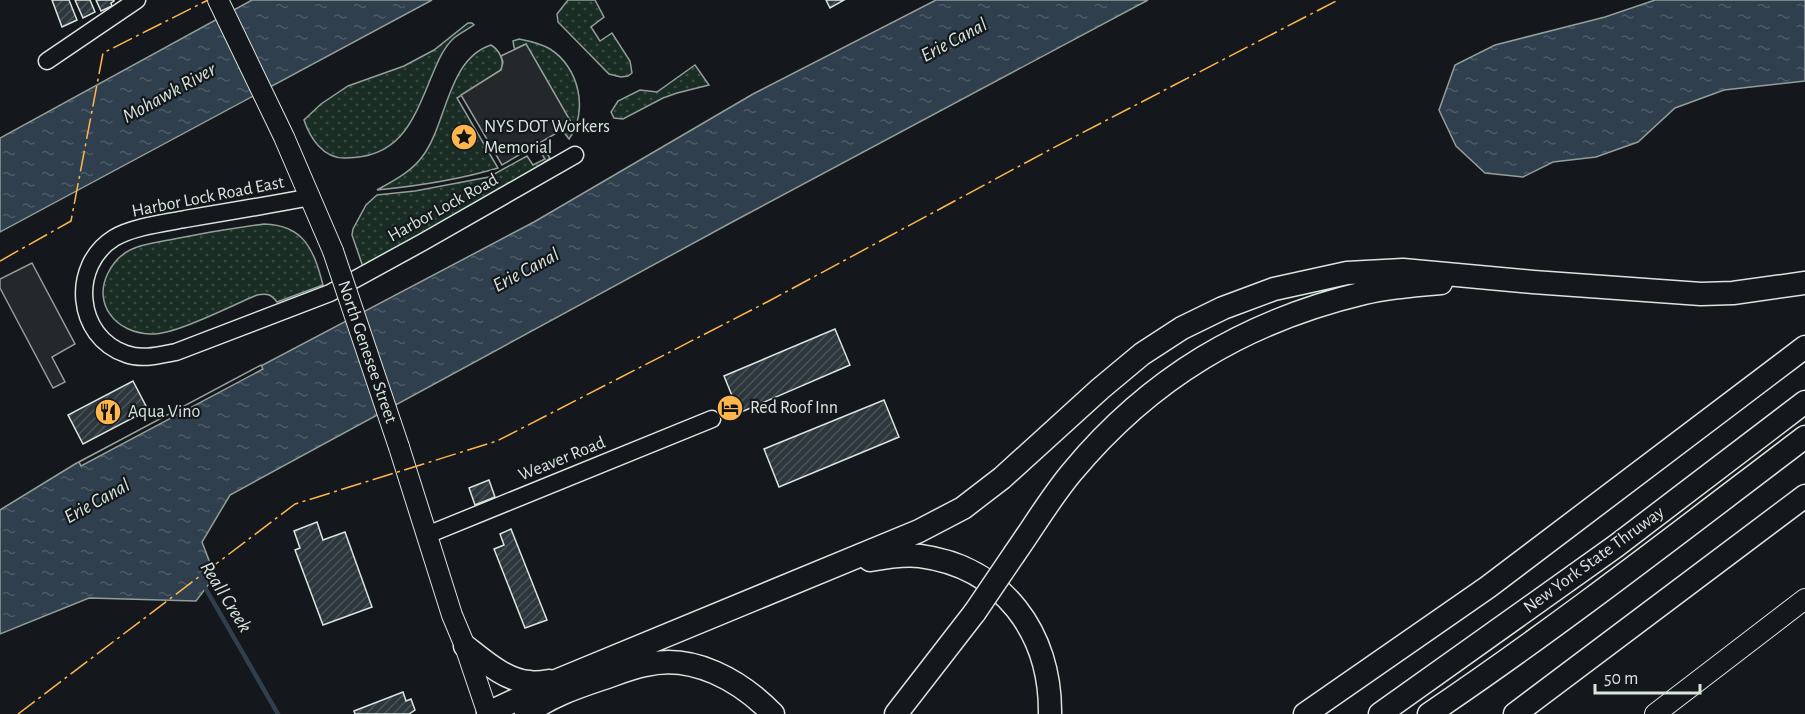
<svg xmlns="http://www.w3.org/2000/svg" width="1805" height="714" viewBox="0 0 1805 714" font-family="'Alegreya Sans',sans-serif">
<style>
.grass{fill:url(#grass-dots);stroke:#939e99;stroke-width:1.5}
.parking{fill:#24282b;stroke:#939e99;stroke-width:1.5}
.water{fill:url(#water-ripples);stroke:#939e99;stroke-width:1.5}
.pier{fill:#14181c;stroke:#939e99;stroke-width:1.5}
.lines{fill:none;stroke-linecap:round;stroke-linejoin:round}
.stream{stroke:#2f3f4d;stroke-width:4.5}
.building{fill:url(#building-hatch);stroke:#d8e6dc;stroke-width:1.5}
.minor-casing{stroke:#d8e6dc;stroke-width:19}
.major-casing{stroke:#d8e6dc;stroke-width:22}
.highway-casing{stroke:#d8e6dc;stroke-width:25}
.minor{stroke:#14181c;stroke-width:16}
.major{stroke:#14181c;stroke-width:20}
.highway{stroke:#14181c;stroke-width:22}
.major-bridge-casing{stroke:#d8e6dc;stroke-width:22;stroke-linecap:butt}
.highway-bridge-casing{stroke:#d8e6dc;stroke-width:25;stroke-linecap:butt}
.major-bridge{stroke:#14181c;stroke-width:20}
.highway-bridge{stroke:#14181c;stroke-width:22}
.power{stroke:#ffb74d;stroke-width:1.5;stroke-dasharray:21 4.5 3 4.5;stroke-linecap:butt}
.labels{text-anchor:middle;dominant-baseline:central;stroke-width:4.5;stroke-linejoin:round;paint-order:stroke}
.poi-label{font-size:18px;fill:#d8e6dc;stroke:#14181c;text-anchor:start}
.street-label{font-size:18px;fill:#d8e6dc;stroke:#14181c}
.water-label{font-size:20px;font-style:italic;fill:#d8e6dc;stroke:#14181c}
</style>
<defs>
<pattern id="grass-dots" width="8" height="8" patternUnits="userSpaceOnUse" patternTransform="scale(1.5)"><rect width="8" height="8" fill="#1a2d24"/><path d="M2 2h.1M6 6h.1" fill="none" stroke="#3b4b43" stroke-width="1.8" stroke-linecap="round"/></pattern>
<pattern id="water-ripples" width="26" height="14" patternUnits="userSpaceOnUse" patternTransform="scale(1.5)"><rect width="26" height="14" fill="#2f3f4d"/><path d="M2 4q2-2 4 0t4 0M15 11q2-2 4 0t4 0" fill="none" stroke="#4c5b66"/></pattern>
<pattern id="building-hatch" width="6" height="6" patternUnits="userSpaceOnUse" patternTransform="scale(1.5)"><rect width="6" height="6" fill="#2c363c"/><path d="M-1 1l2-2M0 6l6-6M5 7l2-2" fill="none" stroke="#4a5358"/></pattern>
</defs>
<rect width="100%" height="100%" fill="#14181c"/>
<path class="grass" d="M568,0H595L604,17L591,27L600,41L612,33L630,61L632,73L628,76L621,77L609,74L558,22L557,14Z
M468,23H472L474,25C468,29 460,33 454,38C444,47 438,61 433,73C414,118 402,159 344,158C323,158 310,138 304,120L321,104L348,86L404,66L434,50Z
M519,39C529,41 540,43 550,49C579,67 589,111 569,139L562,130L572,124L526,44L515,49L514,47L513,41Z
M491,45C499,50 505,60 501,70L457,98L498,168C458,180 418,186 377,190C393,181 411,172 422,157C447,125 447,59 491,45Z
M695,65L709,85L677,93L663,98L623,119L614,118L611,112L618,101L640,90L657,92Z
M542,146L550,158L527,175L363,267L352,235L353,229L366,205L377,195L415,191L489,177L527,156L533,165L545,159L538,148Z
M264,224C305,225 314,251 323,285L277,302C271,294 267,293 257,295C233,305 173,336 150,334C117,333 92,305 108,273C113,263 120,255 130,250C143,243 160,242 174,239C204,233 234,228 264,224Z"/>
<path class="parking" d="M526,44L572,124L502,165L461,95L501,70L503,62L501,56Z
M32,263L75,344L52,357L65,382L53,388L0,288V279Z"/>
<path class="water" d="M252,0H432L0,232V138Z
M936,0H1148L736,220L230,495L202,542L215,576L196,601L89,598L0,634V510L75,464L534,222L753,94Z
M1655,0H1805V81L1724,90L1675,108L1638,142L1596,157L1553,162L1523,177L1485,173L1456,146L1439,110L1455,65L1495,45L1605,17Z"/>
<path class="pier" d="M261,365L263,369L81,466L79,462Z"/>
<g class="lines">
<path class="stream" d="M203,584L278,714"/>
</g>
<path class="building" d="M52,0H69L77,20L62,27Z
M75,0H90L95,12L83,18Z
M96,0H114V1L111,3L112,6L101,11Z
M826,0H844L830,8Z
M835,329L850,365L739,413L724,376Z
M133,381L148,410L83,444L68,415Z
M884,400L899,437L779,487L764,449Z
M489,480L495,497L475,505L469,488Z
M317,522L323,540L345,532L372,607L323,625L295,550L300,548L294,531Z
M511,529L547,620L525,628L494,549L504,545L500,534Z
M403,692L406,701L411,699L415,710L409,714H355L354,711Z"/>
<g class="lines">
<defs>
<path id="minor" d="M47,61L137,0
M311,197C269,205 227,212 185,219C164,223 132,227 114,238C70,265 75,337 126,354C142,360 160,355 176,352L330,293L423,242L575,155
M427,535L712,419"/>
<path id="major" d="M218,0L284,137L333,251
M399,447L452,615L465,646L488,714
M1655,714L1805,599"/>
<path id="highway" d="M1015,553C1034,526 1051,497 1072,472C1150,378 1246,321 1364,293C1389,287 1416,285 1441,283
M870,560C886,557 904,554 920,556C1003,567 1051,633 1050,714
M465,646C483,660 506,681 530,682C536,683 543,682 549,681
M488,713L556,681L919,531L963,508L1002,478L1100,389L1142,354L1182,328L1223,308L1274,289L1347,273L1403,270L1533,282L1701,294L1733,293L1805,283
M526,714C549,697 574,688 601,679C616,674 630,668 645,665C693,653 741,681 773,714
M896,714L975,612
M1305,714L1488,587L1805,347
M1380,714L1616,546L1805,402
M1429,714C1558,627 1681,531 1805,437
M1515,714L1805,496"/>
</defs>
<use href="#minor" class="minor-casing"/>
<use href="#major" class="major-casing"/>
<use href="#highway" class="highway-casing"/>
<use href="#minor" class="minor"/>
<use href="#major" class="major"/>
<use href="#highway" class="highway"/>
<defs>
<path id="major-bridge" d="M333,251L399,447"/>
<path id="highway-bridge" d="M975,612L1015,553"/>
</defs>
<use href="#major-bridge" class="major-bridge-casing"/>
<use href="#highway-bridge" class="highway-bridge-casing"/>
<use href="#major-bridge" class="major-bridge"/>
<use href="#highway-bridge" class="highway-bridge"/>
<path class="power" d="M0,261L71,221L103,53L208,0
M18,714L295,504L497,441L769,301L1053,148L1338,0"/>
</g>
<defs>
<symbol id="sight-disc" viewBox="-11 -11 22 22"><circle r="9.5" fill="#ffb74d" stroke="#14181c"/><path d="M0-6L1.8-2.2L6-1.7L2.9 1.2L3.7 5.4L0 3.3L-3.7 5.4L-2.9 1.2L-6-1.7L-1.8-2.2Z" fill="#111"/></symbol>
<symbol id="hotel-disc" viewBox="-11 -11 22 22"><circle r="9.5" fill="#ffb74d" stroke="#14181c"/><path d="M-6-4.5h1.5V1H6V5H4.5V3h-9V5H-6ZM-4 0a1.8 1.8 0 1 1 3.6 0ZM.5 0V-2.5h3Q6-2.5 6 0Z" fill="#111"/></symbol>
<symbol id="restaurant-disc" viewBox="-11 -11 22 22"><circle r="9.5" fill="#ffb74d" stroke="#14181c"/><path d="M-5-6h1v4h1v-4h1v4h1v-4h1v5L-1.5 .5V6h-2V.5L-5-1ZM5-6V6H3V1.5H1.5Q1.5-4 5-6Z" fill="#111"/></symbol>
</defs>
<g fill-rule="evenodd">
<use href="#sight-disc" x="449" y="122" width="30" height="30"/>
<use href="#hotel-disc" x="715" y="393" width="30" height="30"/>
<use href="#restaurant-disc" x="93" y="397" width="30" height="30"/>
</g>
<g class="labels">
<g class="poi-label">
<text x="484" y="127">NYS DOT Workers<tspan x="484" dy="21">Memorial</tspan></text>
<text x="750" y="408">Red Roof Inn</text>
<text x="128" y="412">Aqua Vino</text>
</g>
<g class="street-label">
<text transform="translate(208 197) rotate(-11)">Harbor Lock Road East</text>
<text transform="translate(443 208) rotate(-29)">Harbor Lock Road</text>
<text transform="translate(367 352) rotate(71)">North Genesee Street</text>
<text transform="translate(562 459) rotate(-22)">Weaver Road</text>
<text transform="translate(1594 560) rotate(-36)">New York State Thruway</text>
</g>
<g class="water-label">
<text transform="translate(954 40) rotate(-28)">Erie Canal</text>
<text transform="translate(169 93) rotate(-29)">Mohawk River</text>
<text transform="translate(526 270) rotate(-28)">Erie Canal</text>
<text transform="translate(97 501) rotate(-29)">Erie Canal</text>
<text transform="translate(226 597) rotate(58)">Reall Creek</text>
</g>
</g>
<path d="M1595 684v9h105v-9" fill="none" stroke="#d8e6dc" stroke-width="3"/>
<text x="1604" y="684" font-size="18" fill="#d8e6dc" stroke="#14181c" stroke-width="4.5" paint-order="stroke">50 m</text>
</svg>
